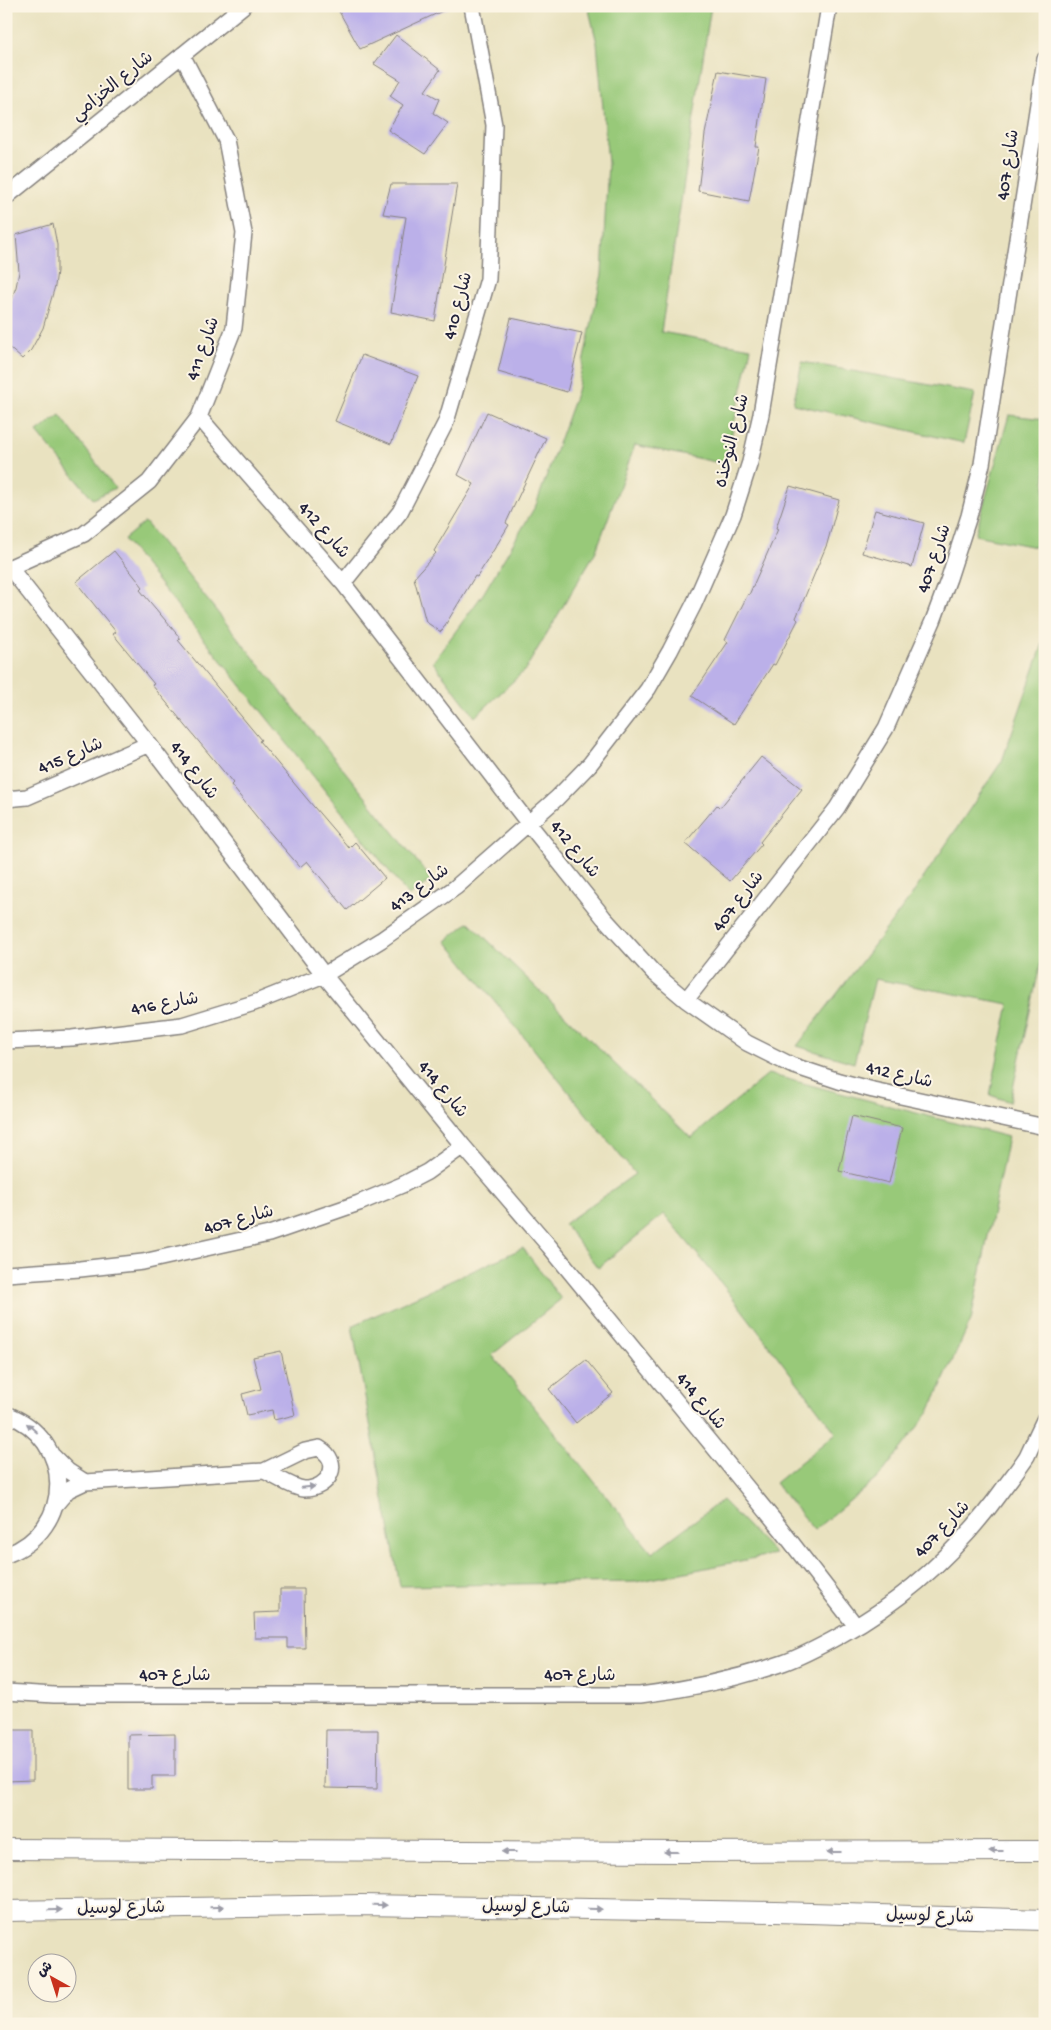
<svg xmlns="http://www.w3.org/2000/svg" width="1051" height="2030" viewBox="0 0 1051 2030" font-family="'Gochi Hand','Playpen Sans Arabic',sans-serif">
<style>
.green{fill:#98c979;stroke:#5d765a}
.building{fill:#bbb0e9}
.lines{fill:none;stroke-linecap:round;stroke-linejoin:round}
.minor-casing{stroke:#86827e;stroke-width:18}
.tertiary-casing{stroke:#86827e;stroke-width:22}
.minor{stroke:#fff;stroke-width:15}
.tertiary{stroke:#fff;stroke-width:20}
.oneway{fill:#9c9ca7}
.labels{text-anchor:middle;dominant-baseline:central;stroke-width:4;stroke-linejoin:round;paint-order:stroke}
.street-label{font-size:18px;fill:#22223b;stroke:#fcf5e5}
</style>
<rect width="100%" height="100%" fill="#fcf5e5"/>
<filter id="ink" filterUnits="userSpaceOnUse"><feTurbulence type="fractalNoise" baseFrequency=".02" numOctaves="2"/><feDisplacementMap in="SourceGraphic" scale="10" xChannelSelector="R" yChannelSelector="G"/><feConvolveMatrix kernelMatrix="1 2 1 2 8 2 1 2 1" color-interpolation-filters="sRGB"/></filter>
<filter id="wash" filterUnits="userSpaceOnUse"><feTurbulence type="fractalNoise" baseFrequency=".0096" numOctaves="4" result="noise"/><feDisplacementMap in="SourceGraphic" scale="20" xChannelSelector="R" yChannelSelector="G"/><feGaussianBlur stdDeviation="1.12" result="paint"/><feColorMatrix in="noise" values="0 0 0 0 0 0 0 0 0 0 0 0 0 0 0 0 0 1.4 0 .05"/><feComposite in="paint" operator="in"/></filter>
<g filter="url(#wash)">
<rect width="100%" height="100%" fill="#e9e2c0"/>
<path class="green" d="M588,6H711L661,332L751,348L725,464L635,445L596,551L525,670L475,717L433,662L483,594L536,505L577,391L602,274L608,163L597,43Z
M802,362L975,393L964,443L793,404Z
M60,415L115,488L93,499L37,432Z
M1009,415L1045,419V549L975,535Z
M145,522L432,880L409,896L124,539Z
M1045,638V943L1010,1102L990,1095L1009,1004L875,979L854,1063L797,1046L910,898L1002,761Z
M469,922L691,1138L768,1074L1008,1137L971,1320L929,1412L880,1476L814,1530L775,1483L836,1433L726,1289L664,1214L598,1268L564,1224L635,1174L446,941Z
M523,1248L561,1299L492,1355L652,1553L722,1500L775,1554L636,1582L400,1586L352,1326Z"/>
<g id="blocks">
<path class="building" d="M336,6H453L360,49Z
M396,35L440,70L425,91L439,99L433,113L448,123L425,154L388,130L403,105L390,96L400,80L374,64Z
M718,71L766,79L756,147H759L749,201L698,191L705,134Z
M391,184H457L435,321L391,312L406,217L383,214Z
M53,224L57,245V271L55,286L43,328L31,350L22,359L6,345V314L16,287L19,272L16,235Z
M511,318L582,333L567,392L498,372Z
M362,355L418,376L391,444L335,421Z
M487,412L546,438L506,523L509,525L477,577L475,576L441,632L426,622L414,578L436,553L434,551L474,484L458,475Z
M790,486L839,500L827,544L796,618L798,620L775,665L773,664L734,724L692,696L728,642L725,640L748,594L749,595L778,529L776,528Z
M875,510L924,523L912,567L862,553Z
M114,551L143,587L140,590L181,639L178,640L261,740L259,741L308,800L349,848L355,842L385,878L347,910L307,861L300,867L260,821L231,785L233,783L152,685L154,684L113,634L116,632L76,582Z
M761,757L802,789L760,842L762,844L730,881L685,843L717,805L720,808Z
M852,1116L902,1128L889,1183L839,1171Z
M281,1351L295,1415L274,1420L272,1410L247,1415L242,1394L261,1389L253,1357Z
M586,1360L613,1393L576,1423L549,1389Z
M280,1589H304L305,1648H288V1638H255L254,1613L280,1612Z
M6,1730H33V1780L6,1781Z
M326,1730H378L377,1789L325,1788Z
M175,1734V1776H152V1789H128V1735Z"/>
</g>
</g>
<g filter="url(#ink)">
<use href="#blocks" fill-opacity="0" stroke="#86827e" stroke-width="1"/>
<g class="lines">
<defs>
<path id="minor" d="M6,197L243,6
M199,417L343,583L529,824L604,918L653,972L686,1000L747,1043L791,1065L839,1081L873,1090L1045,1127
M10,568L149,744L324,975L463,1146L549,1246L781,1529L856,1626
M6,569L84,534L149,482L199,417L234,328L244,233L226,140L182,55
M343,583L400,512L446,422L488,279L494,125L472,6
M6,799L27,797L149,744
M686,1000L837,808L886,728L933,621L949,578L969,516L982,464L1045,59
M6,1041L72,1038L182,1025L254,1003L324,975L381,940L456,887L557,798L590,764L648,689L670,651L694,604L733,515L750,462L761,414L829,6
M6,1274L80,1269L143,1262L269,1234L359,1203L402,1185L427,1172L463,1146
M6,1414C75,1439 75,1530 6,1555
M53,1456L68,1471L85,1482
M56,1504L68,1490L85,1482L264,1471C276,1476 292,1488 304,1489C330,1489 343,1462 319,1448L305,1451L264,1471
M6,1692L54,1695H640C689,1689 736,1679 783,1663C803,1656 823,1645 841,1635C906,1599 960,1549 1003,1489C1011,1478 1020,1467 1027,1456C1033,1443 1039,1430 1045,1418"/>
<path id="tertiary" d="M6,1849L681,1852L1045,1851
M6,1911L361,1905L776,1912L1045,1920"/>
</defs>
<use href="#minor" class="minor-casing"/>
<use href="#tertiary" class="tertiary-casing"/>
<use href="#minor" class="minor"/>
<use href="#tertiary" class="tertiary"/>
</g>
<defs><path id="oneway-solid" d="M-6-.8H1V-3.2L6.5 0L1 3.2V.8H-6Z" transform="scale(1.25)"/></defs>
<g class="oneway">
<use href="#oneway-solid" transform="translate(32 1428) rotate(-139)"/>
<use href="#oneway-solid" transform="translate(308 1487) rotate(-5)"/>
<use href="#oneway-solid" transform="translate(996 1851) rotate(180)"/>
<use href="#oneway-solid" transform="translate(509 1852) rotate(-180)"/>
<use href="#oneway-solid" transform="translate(671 1852) rotate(-180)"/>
<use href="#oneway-solid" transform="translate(834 1852) rotate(180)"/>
<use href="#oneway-solid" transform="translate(380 1905) rotate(1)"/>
<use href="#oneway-solid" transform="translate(217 1907) rotate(-1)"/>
<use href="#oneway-solid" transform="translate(595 1909) rotate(1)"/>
<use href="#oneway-solid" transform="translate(55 1910) rotate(-1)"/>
</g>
</g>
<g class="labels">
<g class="street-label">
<text transform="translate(113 87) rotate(-39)">شارع الخزامي</text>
<text transform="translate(1009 165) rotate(-81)">شارع 407</text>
<text transform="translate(459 306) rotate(-75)">شارع 410</text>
<text transform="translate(204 349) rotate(-70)">شارع 411</text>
<text transform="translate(733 441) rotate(-76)">شارع النوخذه</text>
<text transform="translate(323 531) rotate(49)">شارع 412</text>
<text transform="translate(935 559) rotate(-71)">شارع 407</text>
<text transform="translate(71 757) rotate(-23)">شارع 415</text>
<text transform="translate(193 771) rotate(53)">شارع 414</text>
<text transform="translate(574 850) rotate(51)">شارع 412</text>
<text transform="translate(420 889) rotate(-36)">شارع 413</text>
<text transform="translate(739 902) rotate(-52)">شارع 407</text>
<text transform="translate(165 1005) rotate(-10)">شارع 416</text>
<text transform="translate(899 1076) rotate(13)">شارع 412</text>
<text transform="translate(442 1090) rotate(51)">شارع 414</text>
<text transform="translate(239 1221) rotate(-15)">شارع 407</text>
<text transform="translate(700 1402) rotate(51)">شارع 414</text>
<text transform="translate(943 1530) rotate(-46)">شارع 407</text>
<text x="175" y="1676">شارع 407</text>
<text x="580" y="1676">شارع 407</text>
<text transform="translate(526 1908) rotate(1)">شارع لوسيل</text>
<text transform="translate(121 1909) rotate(-1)">شارع لوسيل</text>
<text transform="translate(930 1917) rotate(2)">شارع لوسيل</text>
</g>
</g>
<rect width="1051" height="2030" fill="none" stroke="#fcf5e5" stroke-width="25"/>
<g transform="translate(52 1978) rotate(321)"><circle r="24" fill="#fcf5e5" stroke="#a5a1a1"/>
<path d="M0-4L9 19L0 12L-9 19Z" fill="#c8321e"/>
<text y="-8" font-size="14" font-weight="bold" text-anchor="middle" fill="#22223b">ش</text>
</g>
</svg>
